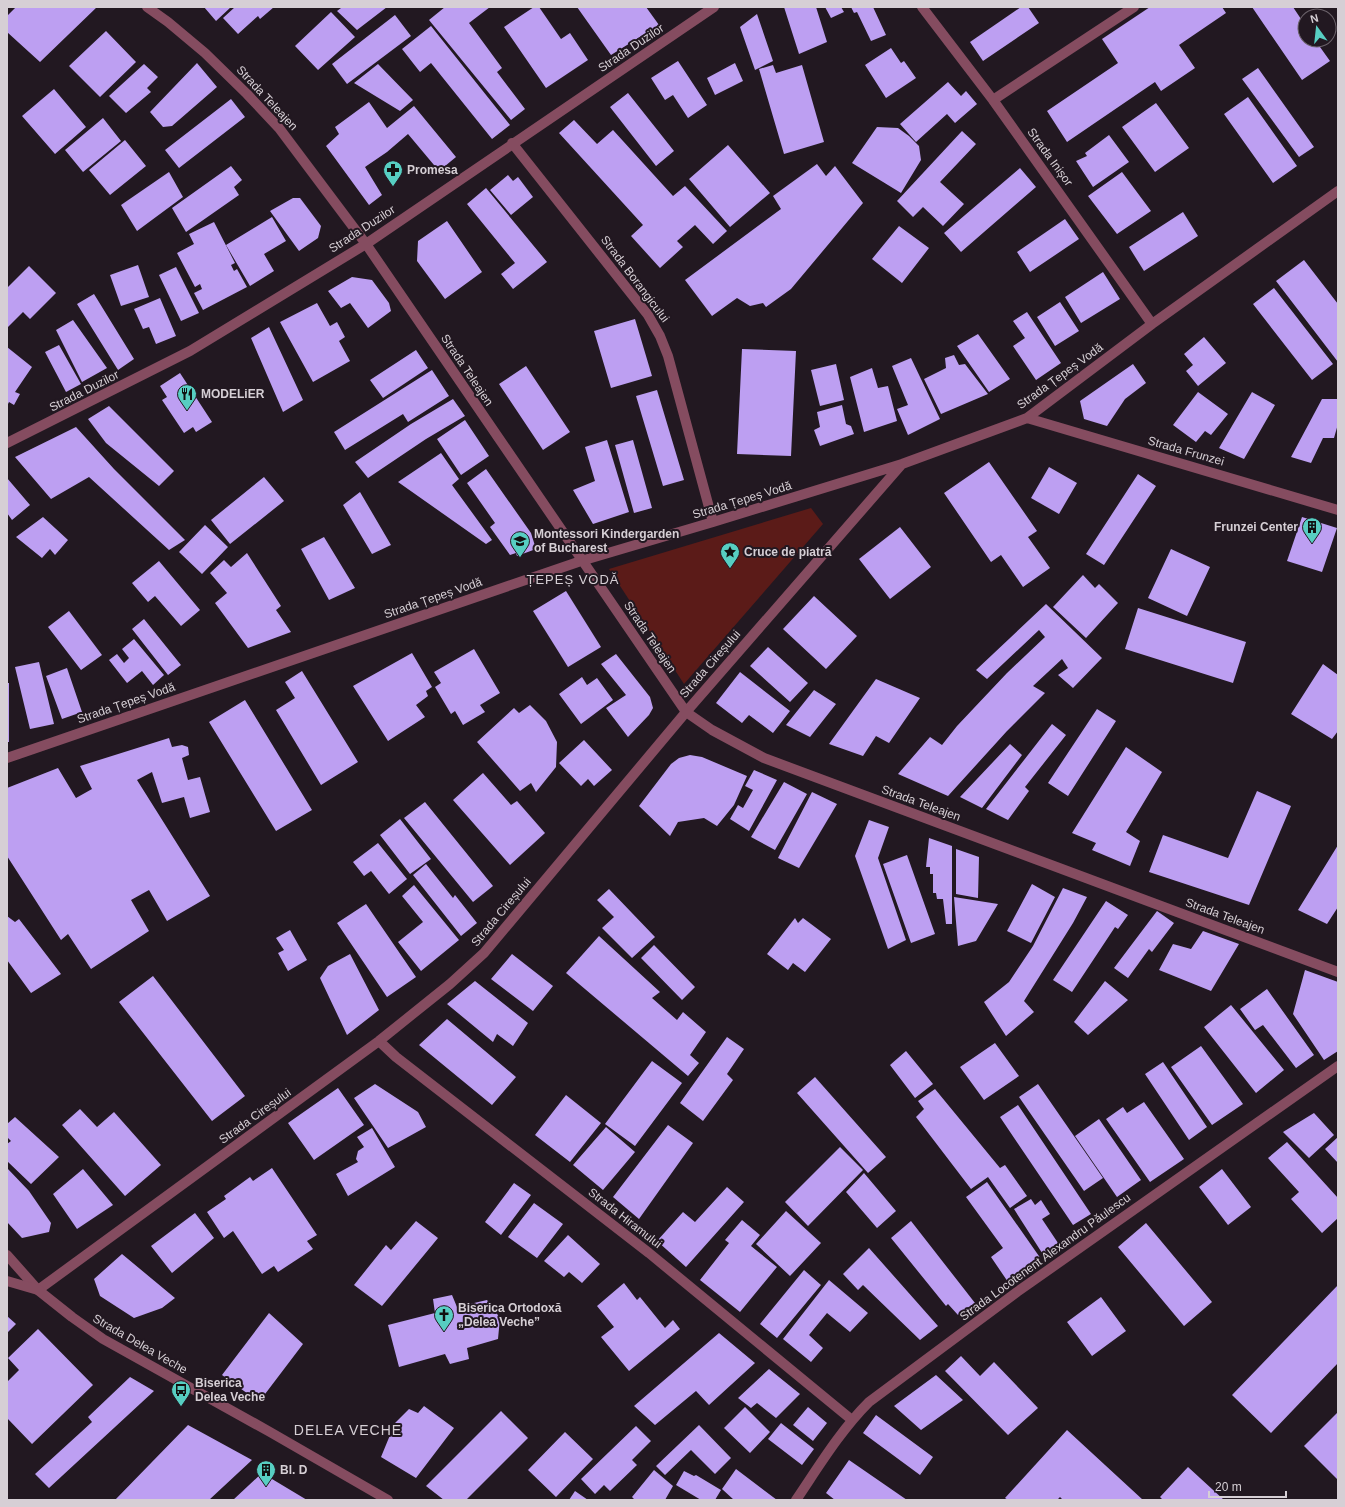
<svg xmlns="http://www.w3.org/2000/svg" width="1345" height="1507" viewBox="0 0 1345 1507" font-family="Helvetica,sans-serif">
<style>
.green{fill:#5b1b18}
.building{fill:#bd9ff2}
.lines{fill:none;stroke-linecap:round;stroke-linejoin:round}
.minor{stroke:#854c60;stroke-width:10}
.tertiary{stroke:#854c60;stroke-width:10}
.labels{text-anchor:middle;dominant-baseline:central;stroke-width:4;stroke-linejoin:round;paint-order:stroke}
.street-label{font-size:12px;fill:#d6cfd5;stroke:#221821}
.poi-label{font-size:12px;font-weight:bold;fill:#d6cfd5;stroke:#221821;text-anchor:start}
.neighbourhood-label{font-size:13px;letter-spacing:1px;fill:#d6cfd5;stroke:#221821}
.quarter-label{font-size:14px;letter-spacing:1px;fill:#d6cfd5;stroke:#221821}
</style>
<rect width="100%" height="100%" fill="#221821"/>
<path class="green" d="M811,508L823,524L684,684L609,569Z"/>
<path class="building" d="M16,7H97L40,62L7,32V16Z
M204,7H231L216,21Z
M235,7H274L260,19L258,16L238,34L223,18Z
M340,7H387L357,30L337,11L341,8Z
M445,7H490L469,23L502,68L497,72L525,109L511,120L429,20Z
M534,7H539L561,39L570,33L588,60L546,88L504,27Z
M577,7H646L659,25L611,55Z
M784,7H816L827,42L799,54Z
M825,7H841L844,12L831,18Z
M851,7H873L886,35L871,41L857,12L854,13Z
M1021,7H1028L1039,23L983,61L970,42Z
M1150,7H1222L1226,13L1179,45L1195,68L1161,91L1155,82L1067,142L1047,111L1118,63L1102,39Z
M1252,7H1293L1305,25V40H1315L1330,61L1302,80Z
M331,12L355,37L318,70L295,46Z
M757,14L773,61L755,70L740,27Z
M395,15L411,36L347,84L332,64Z
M431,26L510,125L492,139L431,63L420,72L402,49Z
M106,31L136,62L100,97L69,66Z
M891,48L901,63L904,61L916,78L886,98L865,65Z
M678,61L707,105L688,118L673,95L665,100L651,78Z
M197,63L217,87L172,126L163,127L150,112Z
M735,63L743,81L715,95L707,78Z
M144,64L158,77L147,88L151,92L126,113L109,96Z
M378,64L413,100L400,111L354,83Z
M773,65L776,73L802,65L824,142L784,154L759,69Z
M1258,68L1314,147L1299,157L1242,79Z
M948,82L961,96L966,91L977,104L955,123L947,114L916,142L900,124Z
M54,89L86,127L55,154L22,116Z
M628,93L674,151L656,166L610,107Z
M1248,97L1297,166L1273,183L1224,114Z
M231,99L245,117L179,168L165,150Z
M369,102L387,128L414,106L456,157L439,171L408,134L387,152L365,167L382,195L369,205L326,146L339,134L335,127Z
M1156,103L1189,148L1155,172L1122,127Z
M103,118L121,141L83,172L65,150Z
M574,120L597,144L613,130L673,196L685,186L727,231L713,244L695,225L677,241L683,247L660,268L631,236L643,225L559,133Z
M877,127L898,128L909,136L919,146L921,160L901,193L852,163Z
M962,131L976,144L940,182L964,204L943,226L923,207L913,217L897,201Z
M1109,135L1129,162L1093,187L1076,161L1087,156L1085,153Z
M125,140L146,166L110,195L89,170Z
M728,145L770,193L730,227L689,179Z
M817,164L826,176L835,166L863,203L791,289L766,307L763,303L750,306L737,298L712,316L685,280L781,209L773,196Z
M231,166L242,180L234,187L239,195L186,232L172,208Z
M1020,168L1036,187L961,252L944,233Z
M169,172L183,197L137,231L121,205Z
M1122,172L1151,211L1117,234L1088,196Z
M508,175L513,181L518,177L533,197L511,215L490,190Z
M486,188L547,262L513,289L501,274L515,263L467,204Z
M293,198H300L321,226L318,238L299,251L270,211Z
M1183,212L1198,236L1144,271L1129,247Z
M272,217L286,241L264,254L274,271L250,286L226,245Z
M1065,219L1079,239L1030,272L1017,252Z
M447,221L482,272L445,299L417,261L418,241Z
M214,222L235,263L231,265L234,271L237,269L247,287L203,310L194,293L202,289L200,284L195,287L177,253L194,244L189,234Z
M899,226L929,248L902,283L872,259Z
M1304,260L1338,304V362L1276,281Z
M138,265L149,297L121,306L110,275Z
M29,266L56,293L30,319L23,312L7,328V288Z
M176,267L199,313L181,321L159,275Z
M1103,272L1120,299L1081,323L1065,297Z
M352,277L372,280L389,303L391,311L368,328L350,303L341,308L328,291Z
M1274,288L1333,364L1312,380L1253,304Z
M94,294L134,359L118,370L77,304Z
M160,298L176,336L156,344L149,327L143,329L134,309Z
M1060,302L1079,331L1055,346L1037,317Z
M317,303L330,326L337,322L345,337L339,341L350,361L313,382L280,322Z
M1027,312L1061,363L1036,380L1013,346L1025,338L1013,321Z
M635,319L652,376L611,388L594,331Z
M73,320L107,368L82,382L56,330Z
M269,327L303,400L283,412L251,338Z
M978,334L1010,379L989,392L957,346Z
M1204,337L1226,363L1198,386L1186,371L1193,365L1184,354Z
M59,345L81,384L66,392L45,352Z
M7,347L32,367L15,392L20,394L14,405L9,402L7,406Z
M742,349L796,351L791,456L737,454Z
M416,350L428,368L383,398L370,380Z
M954,355L959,365L965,364L988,394L941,414L924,379L946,368L945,358Z
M911,358L940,419L908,435L897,409L908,405L892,366Z
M836,364L844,400L820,406L811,370Z
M1133,364L1146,383L1125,399L1107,426L1084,419L1080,401Z
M526,366L570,432L543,450L499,384Z
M872,368L878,388L888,386L897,421L864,432L850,377Z
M432,370L449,396L408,422L403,414L345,450L334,432Z
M180,373L212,422L196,432L193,427L184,433L162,400L167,397L160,386Z
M657,390L684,480L663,486L636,396Z
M1198,392L1228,414L1211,435L1205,431L1196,442L1173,425Z
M1252,392L1275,405L1244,459L1219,448Z
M453,399L465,416L426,439L368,478L355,462L411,424Z
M1322,399H1338V424L1334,438H1323L1311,463L1291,457Z
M842,405L846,424L851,426L854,434L820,446L814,430L820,427L817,412Z
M109,406L174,471L159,486L106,443L88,419Z
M465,420L489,456L461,475L437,439Z
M76,427L114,469L185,540L169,550L89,477L51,499L15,457Z
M607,440L629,512L593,524L573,490L595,481L585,447Z
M633,440L652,508L634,513L615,445Z
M441,453L459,479L452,485L492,540L486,544L398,482Z
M989,462L1037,531L1028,537L1050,568L1023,587L1001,555L991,562L944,493Z
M1049,467L1077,483L1059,514L1031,498Z
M486,469L531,533L536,549L517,556L516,553L510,555L490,527L495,523L467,483Z
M1138,474L1156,486L1104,565L1086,554Z
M264,477L284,501L230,544L211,520Z
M7,478L30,505L12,520L7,513Z
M360,492L391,545L372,554L343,505Z
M43,517L68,540L55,555L50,549L42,558L16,537Z
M1302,517L1337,528L1322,572L1287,561Z
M205,525L228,547L202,574L179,552Z
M900,527L931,567L890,599L859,559Z
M324,537L355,588L329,600L301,549Z
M1171,549L1210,567L1187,616L1148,598Z
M247,553L281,606L276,610L291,632L248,648L215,603L227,593L210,573L224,560L231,567Z
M159,561L200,610L181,626L155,596L148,602L132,583Z
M1083,575L1095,588L1099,584L1118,603L1086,638L1053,607Z
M566,591L601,647L568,667L533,611Z
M814,596L857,636L826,669L783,629Z
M1046,604L1102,658L1073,688L1058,675L1068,668L1062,659L1033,686L1045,693L1007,731L948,796L898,774L930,737L942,745L957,726L1007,673L1045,637L1039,630L987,679L976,670Z
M1138,608L1246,642L1233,683L1125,649Z
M69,611L102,655L81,670L48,627Z
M144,619L181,665L168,675L132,629Z
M134,639L164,675L153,685L142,671L127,683L109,660L117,654L124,663L129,658L122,649Z
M768,647L808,683L790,702L750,666Z
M474,649L500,693L480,705L485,712L463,725L455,711L451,714L435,687L441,683L434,672Z
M412,653L432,687L426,691L428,696L416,705L425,717L388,741L353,686Z
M616,654L650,697L653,708L649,715L628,737L606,708L626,695L601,664Z
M39,662L54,724L30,729L15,667Z
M1323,664L1338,675V731L1332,739L1291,714Z
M67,668L82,712L62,719L46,676Z
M302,671L358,762L321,785L276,710L295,698L285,682Z
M740,672L790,711L773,733L749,715L742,723L716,703Z
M582,677L587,685L597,678L613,700L581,724L559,694Z
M876,679L920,698L889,743L876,736L863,756L829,744Z
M7,683H9V742H7Z
M814,690L836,704L810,737L786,725Z
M245,700L312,810L276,831L209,722Z
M530,705L546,721L557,742L556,767L536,792L531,783L520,791L477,742L514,708L519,713Z
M1097,709L1116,721L1068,796L1048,783Z
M1052,724L1066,735L1025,787L1029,791L1008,820L986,809Z
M169,738L172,747L182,745L188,747L189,755L182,758L188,780L200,777L210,812L190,818L184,797L162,803L152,772L137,780L210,896L167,921L149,890L131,900L149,931L91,969L68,934L61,940L7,856V788L58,768L76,798L92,789L80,766Z
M584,740L612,770L594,786L588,779L581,786L559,763Z
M1010,744L1022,755L982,808L960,797Z
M1126,747L1162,772L1126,832L1140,841L1130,866L1092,850L1096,843L1072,833Z
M690,755L702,757L747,776L734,805L717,826L704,818L678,822L670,836L639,806L671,764L679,758Z
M754,770L777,780L749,831L730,819L738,805L743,808L753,790L745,786Z
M483,773L511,805L517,801L545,833L510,865L453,800Z
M784,782L807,794L775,850L751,837Z
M1257,791L1291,806L1249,905L1149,872L1163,835L1228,858Z
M812,792L837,804L799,868L778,858Z
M425,802L493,886L473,902L404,818Z
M400,819L431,859L410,874L380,835Z
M869,820L889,827L878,858L906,940L888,949L855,856Z
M929,838L952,846V924H946L943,899H937L936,893H933V874H930V867H926Z
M378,843L407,879L389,894L371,871L364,876L353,862Z
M1338,845V907L1327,924L1298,910Z
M956,849L979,857L978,898L956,894Z
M907,855L935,934L911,943L883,864Z
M426,864L453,898L455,895L477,923L461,936L413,875Z
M1032,884L1055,897L1031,943L1007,931Z
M414,885L459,940L421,971L398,942L423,922L402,896Z
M1063,888L1087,897L1073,923L1024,1001L1034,1012L1006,1036L984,1002L1009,982L1033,946Z
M609,889L655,937L632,958L602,928L614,917L597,900Z
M954,897L998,904L976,941L958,946Z
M1106,901L1128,915L1118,929L1115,927L1072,992L1053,980Z
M366,904L416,977L387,997L337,923Z
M1157,911L1174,923L1152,952L1149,949L1128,978L1114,968Z
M7,916L15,922L19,919L61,974L31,993L7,960Z
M795,918L798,923L803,918L831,939L805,972L793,963L788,970L767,954Z
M290,930L307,960L288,971L278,953L284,950L276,938Z
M1203,931L1239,944L1211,991L1159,970L1173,944L1191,949Z
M599,936L660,992L652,998L677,1020L683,1012L706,1032L690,1055L699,1063L688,1076L566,973Z
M654,945L695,987L682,1000L641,958Z
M350,954L379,1010L347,1035L320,978L328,966Z
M512,954L553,986L533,1011L491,979Z
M1305,970L1338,982V1051L1324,1060L1293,1014Z
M153,976L245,1096L212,1121L119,1002Z
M475,981L528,1023L513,1046L497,1034L493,1042L447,1004Z
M1105,981L1128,1000L1088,1035L1074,1022Z
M1267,989L1314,1055L1296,1068L1263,1025L1255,1030L1240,1009Z
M1231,1005L1284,1070L1256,1093L1204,1027Z
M447,1019L516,1077L492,1105L419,1045Z
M727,1037L744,1049L727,1074L733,1080L703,1121L680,1103Z
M995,1043L1019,1076L984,1100L960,1067Z
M1201,1046L1243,1104L1212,1125L1171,1067Z
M906,1051L933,1084L915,1098L890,1065Z
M652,1061L682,1083L635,1146L605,1124Z
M1163,1062L1207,1127L1189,1140L1145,1074Z
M815,1077L886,1157L868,1173L797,1093Z
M375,1084L418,1112L426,1127L388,1148L354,1098Z
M1038,1084L1103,1178L1084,1191L1019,1097Z
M338,1088L364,1125L314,1160L288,1123Z
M935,1089L1000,1168L1005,1165L1027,1196L1010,1208L988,1177L971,1189L916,1117L924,1109L918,1101Z
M566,1095L601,1123L570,1162L535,1135Z
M1144,1102L1184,1159L1150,1182L1106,1119L1123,1107L1127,1113Z
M1018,1105L1091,1214L1073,1225L1000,1117Z
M80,1109L97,1127L114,1112L161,1165L125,1196L62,1125Z
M1314,1113L1334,1135L1309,1158L1283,1132Z
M15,1117L59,1157L31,1184L7,1161V1144L11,1141L7,1137V1124Z
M1099,1119L1141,1180L1117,1197L1075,1136Z
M668,1125L693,1143L639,1219L613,1197Z
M606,1127L635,1152L603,1190L573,1165Z
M372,1128L395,1167L348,1196L336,1174L358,1162L356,1159L358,1151L364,1147L357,1137Z
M1338,1137V1163L1325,1149Z
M1287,1142L1338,1198V1218L1322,1233L1291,1199L1299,1192L1268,1158Z
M840,1147L863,1170L808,1226L785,1202Z
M7,1168L29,1191L51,1223L49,1232L22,1238L7,1222Z
M272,1168L317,1235L307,1241L313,1249L278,1272L274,1266L262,1274L233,1231L224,1238L207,1212L226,1199L224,1196L250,1177L253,1181Z
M83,1169L113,1205L77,1229L53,1194Z
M1222,1169L1251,1207L1228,1225L1199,1187Z
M864,1173L896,1211L877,1228L846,1192Z
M987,1182L1041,1259L1008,1282L991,1257L1003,1248L966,1197Z
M514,1183L531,1195L501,1235L485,1222Z
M727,1187L744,1202L686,1267L657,1241L683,1212L695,1222Z
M1031,1199L1035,1205L1041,1200L1050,1214L1042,1219L1060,1246L1044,1256L1014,1209Z
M534,1203L563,1224L537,1258L508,1237Z
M786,1211L821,1243L790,1276L756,1244Z
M195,1213L214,1238L172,1273L151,1246Z
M742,1220L760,1235L751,1246L777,1267L740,1312L700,1280L729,1243L725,1240Z
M416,1221L438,1238L382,1306L354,1285L386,1245L391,1250Z
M911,1221L975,1303L958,1315L948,1304L946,1306L891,1238Z
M1146,1223L1212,1302L1184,1326L1118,1247Z
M568,1235L600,1264L582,1283L569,1272L564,1277L544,1261Z
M869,1248L938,1326L920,1340L863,1285L858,1290L843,1274Z
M122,1254L175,1298L162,1308L134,1318L100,1296L94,1279Z
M804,1270L821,1285L777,1338L760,1324Z
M829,1280L868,1313L850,1332L827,1313L809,1335L823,1348L811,1362L783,1339Z
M624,1283L637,1300L640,1297L665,1328L673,1320L680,1329L629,1371L601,1337L614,1327L597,1306Z
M1338,1285V1363L1271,1433L1232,1395Z
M452,1295L457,1307L487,1300L500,1318L498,1339L467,1348L469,1359L450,1364L445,1354L399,1367L388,1325L435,1313L433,1299Z
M1101,1297L1126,1331L1092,1356L1067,1322Z
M269,1313L303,1344L259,1402L222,1375Z
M7,1316L16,1324L7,1333Z
M38,1329L93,1385L32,1444L7,1418V1382L19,1370L8,1358Z
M719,1333L755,1363L709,1405L696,1391L655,1425L634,1406Z
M961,1356L980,1376L994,1362L1038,1408L1008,1435L945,1371Z
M769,1369L800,1394L776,1418L757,1403L751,1408L738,1398Z
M936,1375L963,1400L921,1430L894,1406Z
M130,1377L154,1391L49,1488L35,1474L92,1422L88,1417Z
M424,1406L454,1428L416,1478L381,1457L395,1423L409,1409L418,1413Z
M745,1407L770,1432L750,1453L724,1428Z
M808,1407L827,1423L813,1441L793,1425Z
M501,1411L528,1438L466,1500H444L426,1486Z
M1338,1412V1480L1304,1446Z
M876,1415L933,1457L920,1475L863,1433Z
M781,1423L814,1449L802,1465L768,1439Z
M188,1425L252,1460L209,1500H115Z
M699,1425L731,1458L715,1474L691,1450L665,1475L656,1466Z
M636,1426L651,1441L632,1460L637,1465L610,1491L604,1485L595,1494L581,1479Z
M1067,1430L1143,1500H1063L1060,1497L1057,1500H1008L1005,1498Z
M565,1432L593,1459L556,1497L528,1470Z
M849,1460L907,1500H835L826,1493Z
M1188,1467L1224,1500H1163L1160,1497Z
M736,1469L777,1500H734L722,1489Z
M654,1470L673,1486L665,1500H635L632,1497Z
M684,1471L694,1476L696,1475L721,1490L715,1500H701L676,1485Z
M262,1473L307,1500H233Z
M575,1491L588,1500H569Z"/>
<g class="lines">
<path class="minor" d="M147,7L168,22L205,53L247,94L279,128L366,244L686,712L712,730L764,758L1338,972
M922,7L993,100L1152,324
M993,100L1134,7
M512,143L648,315L660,336L668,356L713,522
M1027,418L1338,510
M7,443L190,351L366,244L714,7
M7,758L581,561L713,522L902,464L1027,418L1152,324L1338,191
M379,1041L396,1057L649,1253L852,1420
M7,1255L38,1290L379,1041L450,984L484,953L686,712L902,464
M796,1500C819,1466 840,1431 869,1402L1017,1292L1338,1066"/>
<path class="tertiary" d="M7,1281L38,1290L72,1317L103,1339L270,1432L388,1500"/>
</g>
<defs>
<symbol id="pharmacy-pin" viewBox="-11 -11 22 30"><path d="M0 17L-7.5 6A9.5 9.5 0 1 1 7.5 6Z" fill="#57cec2" stroke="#221821"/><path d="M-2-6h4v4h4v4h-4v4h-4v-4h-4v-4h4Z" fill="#111"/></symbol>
<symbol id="restaurant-pin" viewBox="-11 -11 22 30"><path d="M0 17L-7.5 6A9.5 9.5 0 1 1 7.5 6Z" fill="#57cec2" stroke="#221821"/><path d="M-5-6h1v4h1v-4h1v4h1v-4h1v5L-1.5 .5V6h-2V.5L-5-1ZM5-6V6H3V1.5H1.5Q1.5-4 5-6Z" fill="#111"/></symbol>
<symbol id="building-pin" viewBox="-11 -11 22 30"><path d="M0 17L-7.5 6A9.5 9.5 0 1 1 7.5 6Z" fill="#57cec2" stroke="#221821"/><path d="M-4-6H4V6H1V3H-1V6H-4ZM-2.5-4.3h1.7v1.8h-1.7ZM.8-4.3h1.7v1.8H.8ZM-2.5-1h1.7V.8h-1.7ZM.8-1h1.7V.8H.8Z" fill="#111"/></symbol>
<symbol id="school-pin" viewBox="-11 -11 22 30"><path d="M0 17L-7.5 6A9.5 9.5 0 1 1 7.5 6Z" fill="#57cec2" stroke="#221821"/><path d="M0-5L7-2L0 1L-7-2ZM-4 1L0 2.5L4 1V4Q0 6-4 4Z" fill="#111"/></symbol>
<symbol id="sight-pin" viewBox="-11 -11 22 30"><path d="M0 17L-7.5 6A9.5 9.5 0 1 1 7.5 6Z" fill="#57cec2" stroke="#221821"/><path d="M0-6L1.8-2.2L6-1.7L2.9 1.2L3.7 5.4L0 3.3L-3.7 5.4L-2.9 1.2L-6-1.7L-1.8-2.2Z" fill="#111"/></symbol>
<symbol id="church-pin" viewBox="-11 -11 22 30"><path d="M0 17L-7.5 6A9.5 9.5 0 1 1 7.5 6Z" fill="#57cec2" stroke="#221821"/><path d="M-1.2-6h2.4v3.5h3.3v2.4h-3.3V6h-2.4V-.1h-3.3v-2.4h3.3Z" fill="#111"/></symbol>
<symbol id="bus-pin" viewBox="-11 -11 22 30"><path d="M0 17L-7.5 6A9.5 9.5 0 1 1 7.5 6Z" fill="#57cec2" stroke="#221821"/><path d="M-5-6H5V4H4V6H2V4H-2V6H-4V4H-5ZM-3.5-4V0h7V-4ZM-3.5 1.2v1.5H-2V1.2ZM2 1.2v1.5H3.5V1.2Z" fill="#111"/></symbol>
</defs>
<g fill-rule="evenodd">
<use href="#pharmacy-pin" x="382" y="159" width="22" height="30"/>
<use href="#restaurant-pin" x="176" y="383" width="22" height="30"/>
<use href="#building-pin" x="1301" y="516" width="22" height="30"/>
<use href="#school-pin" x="509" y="530" width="22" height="30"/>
<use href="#sight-pin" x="719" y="541" width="22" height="30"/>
<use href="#church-pin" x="433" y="1304" width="22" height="30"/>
<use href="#bus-pin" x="170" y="1379" width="22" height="30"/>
<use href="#building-pin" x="255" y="1459" width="22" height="30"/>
</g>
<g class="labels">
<g class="street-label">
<text transform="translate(631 48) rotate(-34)">Strada Duzilor</text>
<text transform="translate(267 98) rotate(47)">Strada Teleajen</text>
<text transform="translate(1050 157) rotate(54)">Strada Inișor</text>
<text transform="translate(362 229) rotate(-33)">Strada Duzilor</text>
<text transform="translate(635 279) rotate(53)">Strada Borangicului</text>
<text transform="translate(467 370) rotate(56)">Strada Teleajen</text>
<text transform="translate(1060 376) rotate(-36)">Strada Țepeș Vodă</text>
<text transform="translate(84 391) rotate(-27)">Strada Duzilor</text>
<text transform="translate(1186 451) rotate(16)">Strada Frunzei</text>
<text transform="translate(742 500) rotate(-17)">Strada Țepeș Vodă</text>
<text transform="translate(433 598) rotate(-19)">Strada Țepeș Vodă</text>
<text transform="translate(650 637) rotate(56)">Strada Teleajen</text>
<text transform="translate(710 664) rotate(-49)">Strada Cireșului</text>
<text transform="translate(126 703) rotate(-19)">Strada Țepeș Vodă</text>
<text transform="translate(921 803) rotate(20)">Strada Teleajen</text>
<text transform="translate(501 912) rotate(-50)">Strada Cireșului</text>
<text transform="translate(1225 916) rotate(20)">Strada Teleajen</text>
<text transform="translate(255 1116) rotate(-36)">Strada Cireșului</text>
<text transform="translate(625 1218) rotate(38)">Strada Hiramului</text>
<text transform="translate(1045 1257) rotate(-36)">Strada Locotenent Alexandru Păulescu</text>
<text transform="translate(140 1344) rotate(30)">Strada Delea Veche</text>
</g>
<g class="poi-label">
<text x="407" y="170">Promesa</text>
<text x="201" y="394">MODELiER</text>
<text x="1298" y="527" text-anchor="end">Frunzei Center</text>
<text x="534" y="534">Montessori Kindergarden<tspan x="534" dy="14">of Bucharest</tspan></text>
<text x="744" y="552">Cruce de piatră</text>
<text x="458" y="1308">Biserica Ortodoxă<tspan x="458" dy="14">„Delea Veche”</tspan></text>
<text x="195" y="1383">Biserica<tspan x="195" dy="14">Delea Veche</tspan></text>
<text x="280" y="1470">Bl. D</text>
</g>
<g class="neighbourhood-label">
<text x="573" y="579">ȚEPEȘ VODĂ</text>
</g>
<g class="quarter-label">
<text x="348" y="1430">DELEA VECHE</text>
</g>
</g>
<rect width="1345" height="1507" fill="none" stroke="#d6cfd5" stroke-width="16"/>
<g transform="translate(1317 28) rotate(345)"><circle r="19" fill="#221821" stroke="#6a6169"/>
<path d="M0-3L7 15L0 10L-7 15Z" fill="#57cec2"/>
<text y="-6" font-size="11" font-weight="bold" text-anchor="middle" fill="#d6cfd5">N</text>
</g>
<path d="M1209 1491v6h77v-6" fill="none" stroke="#d6cfd5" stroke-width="2"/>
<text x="1215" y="1491" font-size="12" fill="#d6cfd5" stroke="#221821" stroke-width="3" paint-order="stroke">20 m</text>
</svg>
